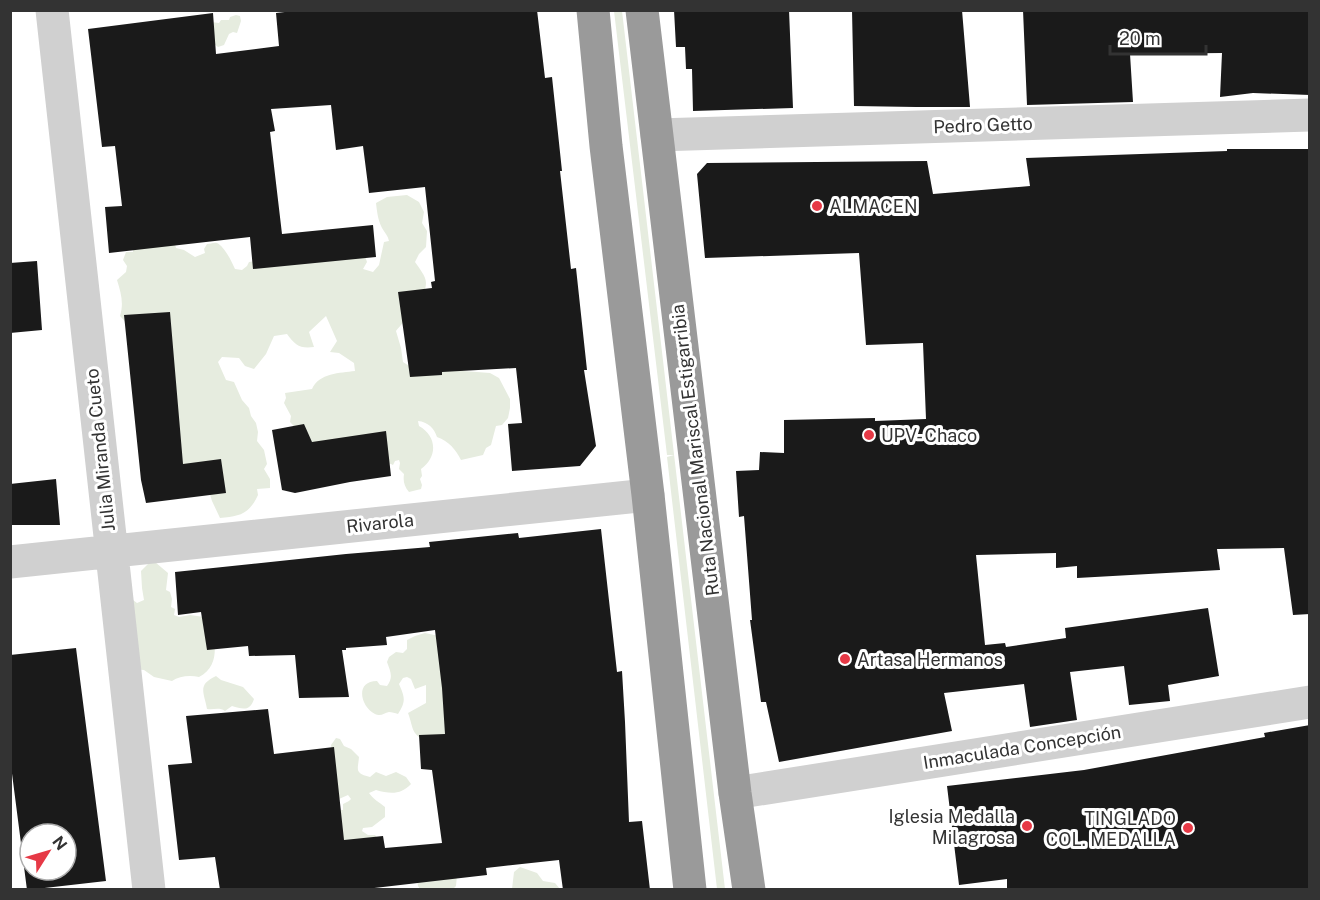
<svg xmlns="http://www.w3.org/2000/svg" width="1320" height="900" viewBox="0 0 1320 900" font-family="'Public Sans',sans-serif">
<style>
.green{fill:#e6ecdf}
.building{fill:#1a1a1a;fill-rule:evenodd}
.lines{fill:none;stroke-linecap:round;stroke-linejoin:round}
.minor{stroke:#d0d0d0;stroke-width:33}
.highway{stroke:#9a9a9a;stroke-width:33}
.poi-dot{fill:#e63946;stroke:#fff;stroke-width:2}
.labels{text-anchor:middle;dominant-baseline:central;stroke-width:6;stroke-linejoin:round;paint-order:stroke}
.street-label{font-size:18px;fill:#333;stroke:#fff}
.poi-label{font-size:18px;fill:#333;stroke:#fff;text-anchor:start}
</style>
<rect width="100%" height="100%" fill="#fff"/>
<path class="green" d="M614,11H622L725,889H717L667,457L674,455H667Z
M236,15L240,16L241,21L237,33L233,32L229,34L224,45L218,47L214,44L211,22L219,23L221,20H229L230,17Z
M407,195L419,202L424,212L422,223L427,231L426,247L419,254L415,262C419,268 426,276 426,283C426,298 405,320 396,331L401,348L403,362L417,371L460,363L463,371L490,373L499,378L510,399V408L508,418L502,425L496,426L491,445L486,448L483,455L461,460C456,450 449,441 437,437C434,428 428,422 418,421L419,426C437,436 438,457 421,469L422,476L420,479L422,485L421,489L409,492C404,486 403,481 404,474L399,469L400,463L399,460L395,461L393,465L391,464L311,444L290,422L291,416L284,403L286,398L285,393L312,389C319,373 340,373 355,371L354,363L339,353L330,352L337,341L326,316L309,332L314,347C300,349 295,345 287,334L274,336L266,354L254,369L245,366L239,358L222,357L218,362L226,380L234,382L242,400L249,408L251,416L256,423L258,432L257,441L264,450L267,464L264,469L270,479V488L257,489L258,495C249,515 239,516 220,518L212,501L207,485L177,470L130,327L120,316C124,303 121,293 117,280L126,272L127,266L123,260L126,252H133V243L172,232L176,248L184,250L195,257L205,253L204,249L207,244C210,244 214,242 217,243C224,246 232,262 235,269L242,270L247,266L249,262L255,261L362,247L367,262L363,269L373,272L379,265L384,242L389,241C388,236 385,233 382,228C378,220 377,212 376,203L387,197Z
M155,562L168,573L166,590L170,592L172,599L171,607L175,609L174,615L179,617L190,615L211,618C214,640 222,665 199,677C190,675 179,676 172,681L154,677L144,670L134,669L133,600L137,603L144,600L142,588L141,571L149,563Z
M425,633L439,636L456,733L426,742C410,732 414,729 408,713L426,703V685L415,689L411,679L407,677L403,678L399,684C405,698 406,701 398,714C395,713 392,712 389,712C384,713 381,717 375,714C360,706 355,681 377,681L380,685L387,686C394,677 390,671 387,662L389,657L396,652L403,653L407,649V640L415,636Z
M216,676L221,680L243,687L254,699C250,712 242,709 232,706L225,711C219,707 214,710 207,709C204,692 197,685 216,676Z
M336,738L340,739L344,746L351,749L359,757C358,770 354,773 370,777L376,772L386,776L396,772L406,777L411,784C401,795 390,794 376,790L369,793C373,799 379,802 385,807V817L372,827L363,828L362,831L368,835H375L379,840L347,845L305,803L328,809L343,810V804L349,801L351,799L348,795L339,799L331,745Z
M520,867L537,873L543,881L555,883L560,889H512L514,872Z
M416,875H457L456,886L453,889H420L418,886Z"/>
<path class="building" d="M302,10H537L545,78L552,77L562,171H560L571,269L576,268L587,370H584L596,446L580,466L512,471L508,424L522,423L516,368L442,372V375L410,377L398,292L432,288L431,282L435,281L425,187L369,193L363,146L336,150L331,105L271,109L275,131L270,132L282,234L373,225L376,257L253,269L250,237L109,253L105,207L122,206L115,146L102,147L88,29L213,13L216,54L279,46L276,13Z
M674,10H789L793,108L693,111L692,69H686L685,47H676Z
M852,10H962L970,107H916L854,106Z
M1023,10H1310V95L1253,93L1220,97L1222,53L1130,54L1133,102L1027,105Z
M1227,149H1310V614L1293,615L1284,548L1217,549L1220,570L1077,578V566L1056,568V553L976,555L985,645L1005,643L1006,647L1066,638L1065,628L1208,608L1219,676L1168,685L1170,701L1129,705L1124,666L1070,672L1077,720L1030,727L1024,684L944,693L952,731L779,762L766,702H761L750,620H752L744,516L739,517L736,471L759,470L760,452L784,453V420L875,418V421L926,419L923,343L866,345L859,253L705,258L697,174L707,163L927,161L933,194L1030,186L1026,158L1227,151Z
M37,261L42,330L10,333V263Z
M170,312L183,464L221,459L226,493L146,503L141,480L124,315Z
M304,424L312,442L386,431L391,476L350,482L295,493L282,490L272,430Z
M56,479L60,525H10V484Z
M601,529L617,672L622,671L625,722L629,822L642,821L650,890H563L559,860L486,868L487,875L357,890H220L215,857L179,860L168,765L192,763L186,716L268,709L274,754L334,747L344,840L383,836L385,848L442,843L432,770L421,769L419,735L445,734L442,688L435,630L386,637L387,645L346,648V650H342L349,697L299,698L295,655L249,656L248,646L207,650L201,612L178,615L175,572L346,554L430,547L429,542L518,533L519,538Z
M76,648L106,881L27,890L10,758V655ZM30,834H66V870H30Z
M1310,725V890H1007V879L959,885L947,786L1084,770L1265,737L1264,733Z"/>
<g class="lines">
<path class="minor" d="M52,10L149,890
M657,135L1310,115
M10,562L648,495
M735,793L1310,702"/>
<path class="highway" d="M593,10L606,146L648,495L690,890
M642,10L735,793L749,890"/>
</g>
<g class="poi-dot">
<circle cx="817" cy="206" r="6"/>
<circle cx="869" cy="435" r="6"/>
<circle cx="845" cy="659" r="6"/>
<circle cx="1027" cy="826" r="6"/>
<circle cx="1188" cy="828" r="6"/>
</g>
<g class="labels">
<g class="street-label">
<text transform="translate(983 125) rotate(-2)">Pedro Getto</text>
<text transform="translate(100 450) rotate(-96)">Julia Miranda Cueto</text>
<text transform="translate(695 450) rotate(-97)">Ruta Nacional Mariscal Estigarribia</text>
<text transform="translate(380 523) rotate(-6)">Rivarola</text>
<text transform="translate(1022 747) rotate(-9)">Inmaculada Concepción</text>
</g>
<g class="poi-label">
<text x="829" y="206">ALMACEN</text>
<text x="881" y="435">UPV- Chaco</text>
<text x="857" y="659">Artasa Hermanos</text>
<text x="1015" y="816" text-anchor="end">Iglesia Medalla<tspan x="1015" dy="21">Milagrosa</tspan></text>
<text x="1176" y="818" text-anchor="end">TINGLADO<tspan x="1176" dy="21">COL. MEDALLA</tspan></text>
</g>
</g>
<rect width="1320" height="900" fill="none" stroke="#333333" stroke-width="24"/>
<g transform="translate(48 852) rotate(53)"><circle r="28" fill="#ffffff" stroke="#adadad" stroke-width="1.5"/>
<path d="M0-4.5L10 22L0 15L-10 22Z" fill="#e63946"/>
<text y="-9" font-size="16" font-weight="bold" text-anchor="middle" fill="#333333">N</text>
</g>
<path d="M1110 45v9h96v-9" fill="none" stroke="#333333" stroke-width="3"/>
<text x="1119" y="45" font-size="18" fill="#333333" stroke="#ffffff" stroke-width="4.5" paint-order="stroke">20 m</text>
</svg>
